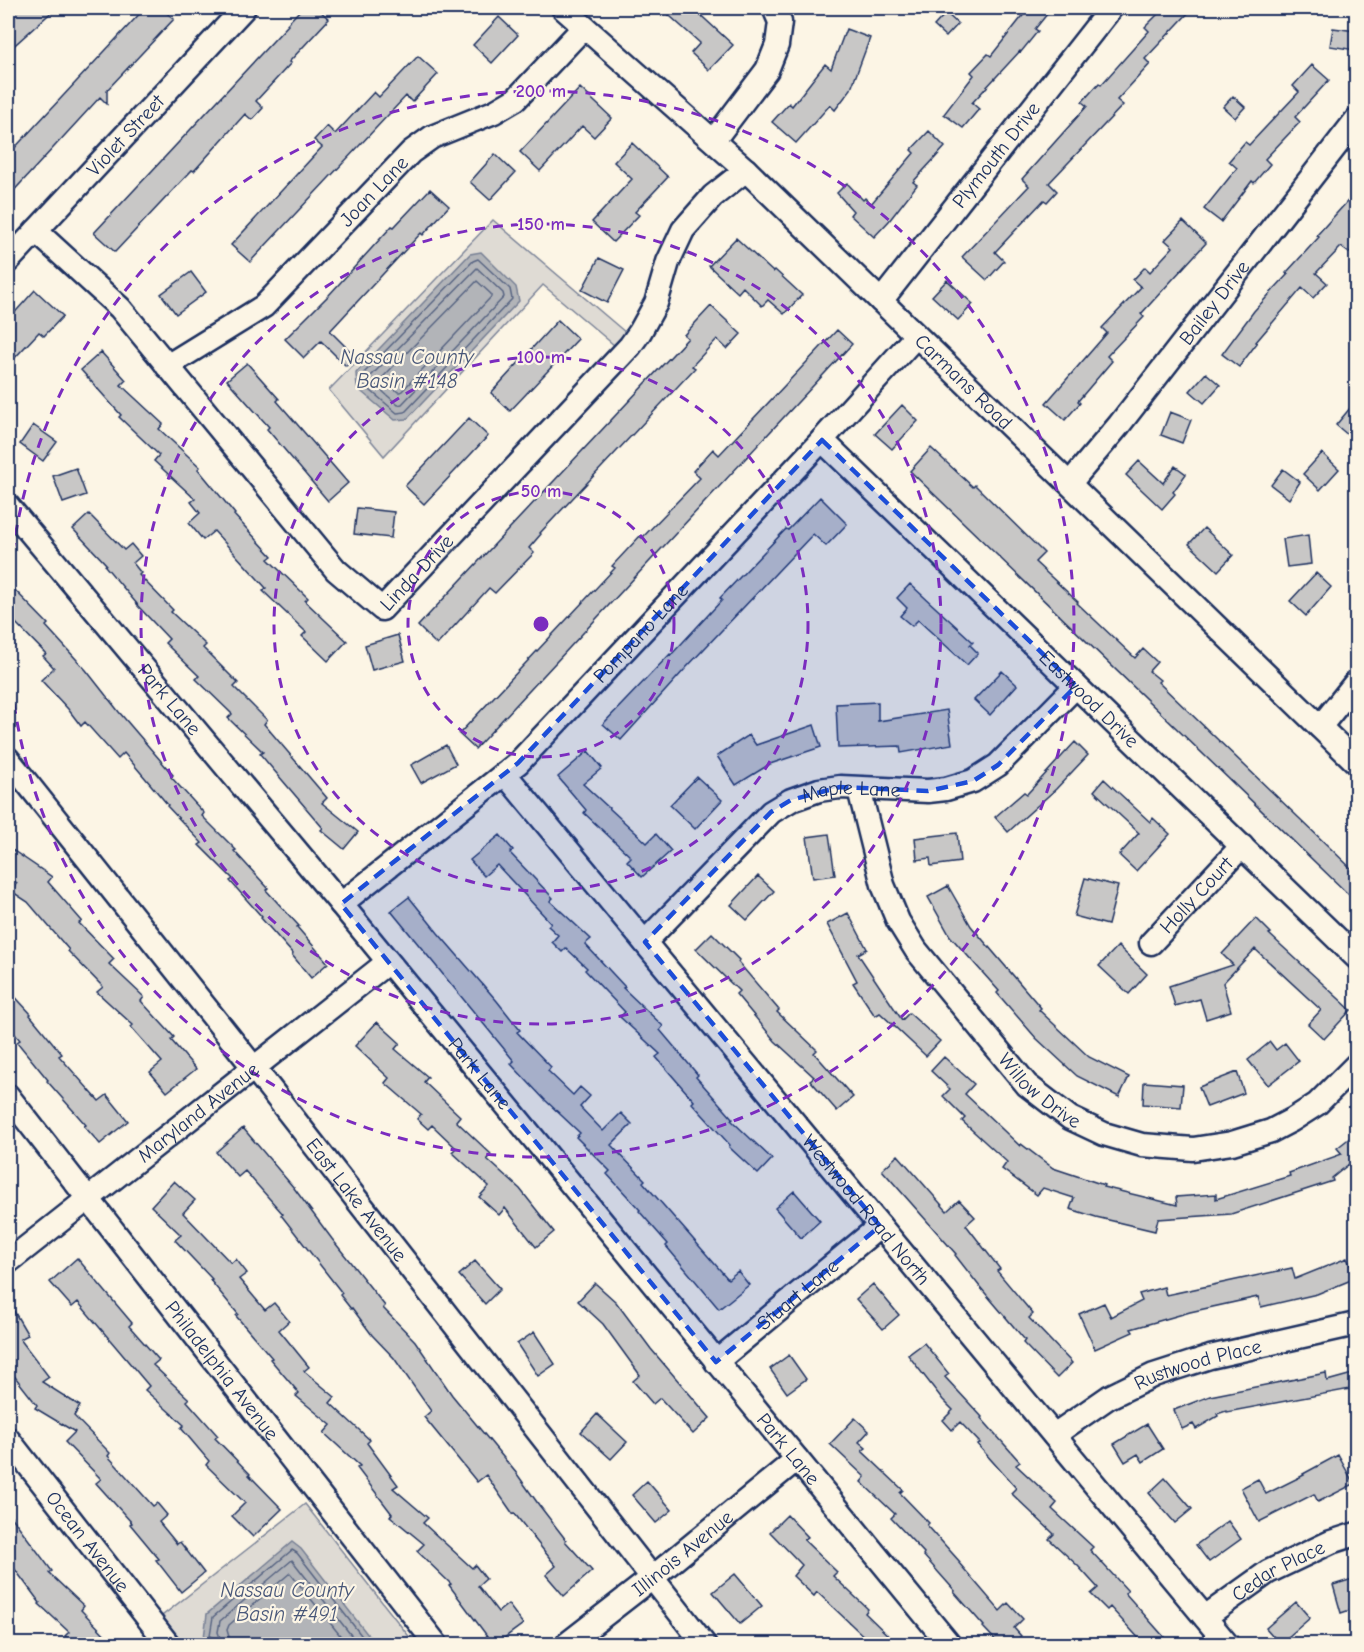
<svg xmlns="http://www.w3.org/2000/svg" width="1364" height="1652" viewBox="0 0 1364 1652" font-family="'Comic Neue',sans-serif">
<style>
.green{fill:#dfdbd4;stroke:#7d8599;stroke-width:1.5}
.water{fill:#b2b4b8;stroke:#767f94;stroke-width:1.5}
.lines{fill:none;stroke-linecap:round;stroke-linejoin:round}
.shore{stroke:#576482;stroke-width:1.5}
.building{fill:#c8c7c6;stroke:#1b2f5e;stroke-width:1.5}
.minor-casing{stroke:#1b2f5e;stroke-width:27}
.minor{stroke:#fcf5e5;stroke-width:22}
.marked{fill:#1d4ed8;fill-opacity:0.2;stroke:#1d4ed8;stroke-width:4.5;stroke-dasharray:12 8;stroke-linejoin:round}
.ring{fill:none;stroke:#7b2cbf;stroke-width:3;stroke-dasharray:10 8}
.labels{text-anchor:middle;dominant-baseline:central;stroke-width:4.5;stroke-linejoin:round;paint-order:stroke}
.street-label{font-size:20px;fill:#1b2f5e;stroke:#fcf5e5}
.water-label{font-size:21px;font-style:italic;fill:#485779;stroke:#fcf5e5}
.centre{fill:#7b2cbf;stroke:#fcf5e5;stroke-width:3}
.ring-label{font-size:18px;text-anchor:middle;font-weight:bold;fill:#7b2cbf;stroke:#fcf5e5;stroke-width:4.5;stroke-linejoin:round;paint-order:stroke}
</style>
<rect width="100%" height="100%" fill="#fcf5e5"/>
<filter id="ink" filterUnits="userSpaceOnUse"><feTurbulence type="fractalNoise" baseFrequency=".0167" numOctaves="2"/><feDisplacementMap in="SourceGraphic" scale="12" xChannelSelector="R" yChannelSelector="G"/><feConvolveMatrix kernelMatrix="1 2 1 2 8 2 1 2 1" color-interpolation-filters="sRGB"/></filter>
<g filter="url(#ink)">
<path class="green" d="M493,220L626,333L614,345L543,285L384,456L329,390Z
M305,1504L415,1644H184L162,1616Z"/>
<path class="water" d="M481,252L516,287L519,301L407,419L395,420L357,388L356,373L470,254Z
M292,1542L301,1549L375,1644H210L204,1638L207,1614Z"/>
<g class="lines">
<path class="shore" d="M478,259L510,289L512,299L405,412L397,413L364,385L362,375L473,261Z
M477,268L503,293L504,297L402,404L398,405L371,381L370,377Z
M477,281L491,294V297L401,392H398L384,380L383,377Z
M214,1644V1640L210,1635L213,1617L292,1550L297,1553L368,1644
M222,1644L218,1632L220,1621L292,1560L358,1644
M231,1644L227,1630L229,1625L290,1573L347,1644"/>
</g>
<path class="building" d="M12,8H56L8,51V12Z
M145,8H161L174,19L107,90V104L100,97L8,197V155Z
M302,8H317L329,19L289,62L291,63L256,101L263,108L252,120L245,114L194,171L192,170L115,252L94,233L288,25L287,24Z
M661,8H693L733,45L709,70L691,53L700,43Z
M1029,8H1052L1035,29L1038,31L1021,52L1020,51L972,103L979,109L963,128L944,114L974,75L971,72L988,54L991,56Z
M1164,8H1193L1145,59L1150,64L1117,100L1123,105L1049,183L1057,191L1047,202L1044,200L995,252L1004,261L987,280L962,257L1029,186L1022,179L1087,106L1082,102L1099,83L1101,85L1149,31L1145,27Z
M946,13L958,24L946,37L934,26Z
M499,17L518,35L492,63L473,45Z
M1333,28L1356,31L1355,50L1330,46Z
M846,29L870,38L851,89L835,110L830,105L796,143L772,122L789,103L792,106L825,64L831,69Z
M418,56L438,74L412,102L406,96L250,262L231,245L322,147L314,140L327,126L335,134L374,92L379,97Z
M1312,65L1329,80L1295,117L1300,122L1265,159L1270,164L1254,183L1252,181L1221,222L1204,209L1237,168L1229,161L1245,142L1249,145L1299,92L1293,86Z
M580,88L612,118L594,137L582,126L540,171L520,152Z
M1233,96L1245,107L1235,118L1223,107Z
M929,131L945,147L913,182L917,185L889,221L874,237L850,215L853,211L837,193L847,183L863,200L865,198L871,204L914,153L911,150Z
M632,143L668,177L635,212L639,215L613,242L592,222L632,179L614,162Z
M495,154L515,173L490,200L470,182Z
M430,189L449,206L423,235L421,233L330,331L355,356L346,366L321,341L304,358L285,339L329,295L392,226L394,227Z
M1356,192V245L1349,253L1341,247L1316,273L1327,283L1313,298L1302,288L1256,342L1257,343L1239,367L1222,354L1254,311L1288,274L1286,273L1319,237L1317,235Z
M1183,221L1206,243L1141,314L1144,317L1107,356L1112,361L1078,401L1080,403L1065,420L1046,403L1107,333L1102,328L1141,287L1133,280L1145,267L1150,272L1173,247L1165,240Z
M736,238L773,272L775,270L802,295L784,314L768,300L762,306L743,287L738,293L709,266Z
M599,258L624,270L607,303L582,290Z
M191,272L206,292L176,314L161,294Z
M947,280L973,304L958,320L932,296Z
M35,290L63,316L44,336L39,332L8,365V320Z
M711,306L741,334L727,349L717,339L692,366L695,368L540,533L541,534L529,548L534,553L495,593L489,588L437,645L418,626L688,338L684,335Z
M558,320L578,339L510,411L491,393Z
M837,330L852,344L475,749L459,734L615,568L612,566L640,536L642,538L700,478L693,471L713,449L719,455Z
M101,352L126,380L121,385L163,424L159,429L200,467L198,469L235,514L234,515L272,556L268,559L308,598L305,601L347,641L328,661L302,636L306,632L263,591L266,588L214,531L203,540L189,523L200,513L191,502L195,499L154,461L159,455L119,417L121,415L81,370Z
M247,363L279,399L277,401L348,483L328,501L267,429L269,427L227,380Z
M1206,373L1220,385L1204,403L1190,391Z
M1356,401V442L1336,425Z
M902,405L918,421L892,449L875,434Z
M1170,412L1191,420L1182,443L1161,435Z
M469,418L488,436L424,504L405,486Z
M33,425L57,442L43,461L20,444Z
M931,448L973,487L975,485L1044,553L1035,562L1078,602L1077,603L1135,658L1143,649L1157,662L1149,671L1160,680L1158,682L1356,873V885L1348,894L910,471Z
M1322,453L1339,469L1320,490L1303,474Z
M1139,461L1163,483L1175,466L1186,474L1173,492L1175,494L1162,509L1126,475Z
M76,468L86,495L63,503L53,476Z
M1283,469L1300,482L1289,499L1271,485Z
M820,497L847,524L826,546L813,534L685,669L621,740L603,724L670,654L671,655L722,600L720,598L786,529L788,530Z
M357,508L394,512L391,538L354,534Z
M89,514L124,550L131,544L141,556L133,563L141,573L139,575L173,610L171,612L206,645L203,648L238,683L234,687L267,720L264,724L327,798L322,803L358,832L344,849L321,830L323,828L260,754L263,752L228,718L232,714L196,679L199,676L165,643L169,639L136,604H137L105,566L106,564L73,529Z
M1204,528L1233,555L1218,571L1189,544Z
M1308,535L1311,564L1287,567L1283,539Z
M1316,573L1331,587L1306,616L1290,601Z
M8,583L48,624L46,626L86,670L119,712L173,775L171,777L204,813L202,816L236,850L234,851L268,888L266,890L299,926L297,927L328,963L311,978L292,955L293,954L261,918L262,917L230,881L233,879L199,845L202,843L167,806L168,805L124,753L118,759L85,722L81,726L68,709L41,680L54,668L43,656L46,654L8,615Z
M910,584L973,642L970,645L978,653L967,665L918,620L912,626L900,616L907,608L897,598Z
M398,635L405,661L372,670L365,645Z
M1002,671L1017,685L990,715L974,700Z
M878,702V721L947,710L952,744L901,753L900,746L838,748L836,704Z
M814,725L821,747L770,764L736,785L717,756L749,735L756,745Z
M1075,742L1088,755L1056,789L1008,832L995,817L1024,792L1027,794Z
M446,745L456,764L421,783L411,765Z
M588,751L602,768L583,784L647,843L656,834L671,851L642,877L627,861L631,857L584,813L586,810L558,777Z
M697,777L722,800L695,829L670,805Z
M1104,779L1150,822L1153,818L1170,834L1136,871L1119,855L1139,833L1094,791Z
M957,833L960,862L931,866L930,858L917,860L915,838Z
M829,834L835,875L813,878L807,837Z
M500,835L513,850L510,853L553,898L550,901L591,939L585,944L625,987L623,988L663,1026L660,1030L698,1075L696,1077L733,1119L731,1120L772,1159L758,1174L729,1147L730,1145L692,1103L694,1101L656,1057L660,1054L620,1017L625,1012L585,970L587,968L566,948L562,952L552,942L558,935L548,926L551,923L497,865L484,876L470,860Z
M8,847L52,877L48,882L82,921L79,923L114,959L109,964L144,997L141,1001L174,1037L171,1040L196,1069L167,1092L150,1072L162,1062L131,1027L133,1025L97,992L103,987L68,951L69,950L28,902L11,891L17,883L8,877Z
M758,876L774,891L747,920L731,905Z
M1085,878L1118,886L1108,925L1074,916Z
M948,886L971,926L1041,1008L1039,1010L1089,1057L1129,1077L1119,1097L1077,1076L1036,1038L997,993L999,991L950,936L928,897Z
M409,897L438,933L497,1001L520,1030L517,1032L551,1067L548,1071L573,1095L580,1087L590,1096L580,1107L603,1131L621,1113L632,1124L611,1145L645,1180L643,1182L728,1279L738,1271L749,1285L719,1309L666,1246L668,1244L639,1211L640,1210L607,1174L610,1171L576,1137L580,1133L544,1099L511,1064L514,1061L391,911Z
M848,913L867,949L858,954L902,1020L909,1013L940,1041L926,1056L880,1013L875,1016L853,983L857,981L827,924Z
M1256,918L1271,933L1269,934L1351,1010L1324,1039L1308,1024L1321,1010L1255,949L1223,983L1231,1011L1206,1019L1200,999L1175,1006L1169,986L1233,965L1222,954Z
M712,933L739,960L738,962L779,1010L777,1012L817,1050L814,1053L853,1097L837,1111L810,1080L814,1077L775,1041L736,994L739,991L696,949Z
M1118,946L1147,974L1129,994L1099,966Z
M8,989L31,1014L30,1015L62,1054L59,1056L99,1101L107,1095L128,1121L100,1144L84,1126L86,1125L47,1081L48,1080L17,1042L20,1040L8,1026Z
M377,1022L400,1043L395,1049L428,1077L424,1082L460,1116L456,1121L491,1154L487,1159L520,1189L554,1232L536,1247L505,1208L499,1215L479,1197L489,1186L452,1152L456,1148L432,1125L428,1129L417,1119L421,1114L385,1083L389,1078L355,1046Z
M1270,1042L1276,1050L1285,1043L1299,1061L1268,1085L1248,1060Z
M944,1057L974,1084L965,1094L1020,1146L1021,1144L1053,1168L1104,1185L1103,1187L1177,1205L1176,1197L1216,1194V1199L1290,1176L1289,1173L1342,1154L1337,1148L1356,1133V1174L1349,1164L1332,1178L1333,1181L1231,1214L1158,1219L1155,1231L1096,1217L1070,1209L1074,1198L1043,1188L1037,1195L1002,1169L1007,1162L962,1121L965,1118L943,1096L950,1089L931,1071Z
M1237,1072L1244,1093L1207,1107L1199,1087Z
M1144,1082L1183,1085L1181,1107L1143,1104Z
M243,1128L294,1188L332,1239L385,1306L383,1308L415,1341L452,1395L517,1474L539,1505L566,1540L565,1541L592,1571L564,1596L546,1575L556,1566L514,1513L513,1514L486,1475L477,1482L424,1417L431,1411L394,1358L372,1335L352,1308L351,1309L340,1295L342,1293L281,1215L283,1214L245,1171L238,1177L216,1152Z
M898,1155L947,1211L959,1200L975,1217L966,1225L1000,1269L997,1271L1033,1314L1029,1318L1072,1363L1057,1378L1023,1343L1025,1340L980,1287L955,1255L956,1254L882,1170Z
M174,1181L195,1200L183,1213L231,1263L236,1259L247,1273L239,1279L265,1310L274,1303L289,1321L279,1330L309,1367L304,1371L335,1397L330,1403L370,1440L367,1443L398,1485L393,1488L428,1518L423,1523L472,1568L475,1565L486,1579L478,1586L498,1612L508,1604L523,1624L496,1644H493L449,1585L451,1584L417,1551L424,1544L390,1516L392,1514L357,1468L360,1466L324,1433L331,1425L296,1396L299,1393L270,1359L272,1358L236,1316L238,1314L210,1280L212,1279L175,1240L181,1235L151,1206Z
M794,1191L820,1221L801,1238L775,1208Z
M77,1258L132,1323L129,1326L159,1360L153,1365L189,1399L187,1401L218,1436L215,1438L250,1474L249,1475L282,1509L253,1537L232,1516L245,1503L206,1465L209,1461L181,1428L184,1425L145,1390L149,1386L78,1302L72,1307L50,1282Z
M1347,1258L1356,1278L1317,1294L1261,1307L1258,1297L1190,1312L1131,1329L1133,1332L1095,1349L1079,1314L1104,1303L1111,1317L1142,1301L1139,1294L1164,1287L1166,1295L1292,1268L1295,1279Z
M475,1261L500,1289L485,1304L459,1275Z
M595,1283L616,1302L651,1349L710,1418L693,1434L660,1398L653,1404L633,1381L640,1375L603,1324L578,1301Z
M873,1284L899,1315L883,1329L856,1299Z
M8,1301L28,1335L20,1339L49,1377L42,1382L80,1406L74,1416L110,1453L108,1456L153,1506L157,1503L167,1515L159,1522L177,1544L180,1542L204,1573L181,1592L156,1560L159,1559L130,1524L132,1523L96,1483L101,1479L65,1442L75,1432L35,1408L37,1405L8,1368Z
M534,1332L555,1364L538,1376L517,1344Z
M924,1343L949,1374L945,1377L982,1417L981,1418L1020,1462L1016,1465L1057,1503L1052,1509L1093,1547L1090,1550L1128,1591L1125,1593L1164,1637L1155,1644H1144L1110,1607L1107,1610L1091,1594L1098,1588L1078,1566L1049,1539L1054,1534L1011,1493L1016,1488L977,1444L980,1443L960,1422L952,1430L943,1420L953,1410L943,1400L908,1355Z
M789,1355L806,1379L787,1393L770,1369Z
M1326,1373L1327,1381L1356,1373V1388L1227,1412L1226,1411L1217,1414L1218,1416L1196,1429L1193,1424L1182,1429L1174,1410L1210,1396Z
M597,1414L627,1442L611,1459L581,1432Z
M855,1418L869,1431L859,1442L866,1448L862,1451L903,1490L900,1493L929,1523L927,1525L960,1562L959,1563L1000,1611L1008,1603L1023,1619L1014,1628L1021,1636L1012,1644H999L983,1627L984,1626L954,1592L955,1591L923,1555L924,1553L891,1518L895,1514L861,1482L865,1477L830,1444Z
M1147,1424L1163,1449L1143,1462L1138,1454L1125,1462L1114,1444Z
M1338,1455L1354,1484L1318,1502L1314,1494L1259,1522L1241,1488L1258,1479L1266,1494L1304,1475L1303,1474Z
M1165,1478L1192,1509L1175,1523L1149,1493Z
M647,1481L672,1510L656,1523L632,1495Z
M8,1512L52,1571L49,1573L84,1606L81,1610L114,1644H74L65,1636L69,1632L39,1604L40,1603L8,1560Z
M787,1515L808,1537L804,1540L837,1572L833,1576L868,1609L865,1613L897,1644H872L817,1592L814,1596L793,1576L802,1565L770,1532Z
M1228,1521L1241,1539L1209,1562L1196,1545Z
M735,1574L762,1606L740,1624L713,1592Z
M1356,1578V1608L1341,1613L1333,1585Z
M1296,1602L1310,1618L1280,1644L1266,1628Z"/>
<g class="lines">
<defs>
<g id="minor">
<path id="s1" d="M563,8L746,170L1356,762"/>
<path d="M714,140L767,70L777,45L780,22L774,8"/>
<path id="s2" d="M36,231L120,308L336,570L382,609L630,346L640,332L656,303L668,262L683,230L713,196L746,170"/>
<path id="s3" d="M8,261L244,8"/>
<path id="s4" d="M881,301L1111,8"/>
<path id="s5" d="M167,366L264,306L411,152L432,137L494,112L516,99L584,27"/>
<path id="s6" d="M822,440L1356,957"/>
<path id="s7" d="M1070,483L1119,425L1356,120"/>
<path id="s8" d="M8,506L341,904L949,1644"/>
<path d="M1320,727L1356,682"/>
<path id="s9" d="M8,759L254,1068L704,1644"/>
<path id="s10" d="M505,774L1227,1644"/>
<path id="s11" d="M859,789L883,885L898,921L916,950L1027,1085L1070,1118L1104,1134L1142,1145L1193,1149L1232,1143L1271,1131L1292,1120L1317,1104L1356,1065"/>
<path id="s12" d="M341,904L518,763L822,440L916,336"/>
<path id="s13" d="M645,942L771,812L791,800L819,790L840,787L928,791L946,789L973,781L998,765L1076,686"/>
<path id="s14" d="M1151,943L1242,846"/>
<path id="s15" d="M8,1096L436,1644"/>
<path id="s16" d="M8,1262L388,962"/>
<path id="s17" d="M716,1362L880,1226"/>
<path id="s18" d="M1054,1435L1109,1397L1154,1375L1210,1357L1356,1324"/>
<path id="s19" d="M8,1439L168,1644"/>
<path id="s20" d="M1205,1617L1268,1572L1331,1542L1356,1534"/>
<path id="s21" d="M567,1644L652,1578L797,1459"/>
</g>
</defs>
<use href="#minor" class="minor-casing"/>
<use href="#minor" class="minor"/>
</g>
</g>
<path class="marked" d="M822,440L1076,686L998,765L973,781L928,791L840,787L791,800L771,812L645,942L880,1226L716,1362L341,904L518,763Z"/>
<g class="ring">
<circle cx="541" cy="624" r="133"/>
<circle cx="541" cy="624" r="267"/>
<circle cx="541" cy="624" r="400"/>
<circle cx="541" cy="624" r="533"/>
</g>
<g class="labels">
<g class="street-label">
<text stroke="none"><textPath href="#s3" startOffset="172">Violet Street</textPath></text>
<text stroke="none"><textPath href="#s4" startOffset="186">Plymouth Drive</textPath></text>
<text stroke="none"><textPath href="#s5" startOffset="273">Joan Lane</textPath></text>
<text stroke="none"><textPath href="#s7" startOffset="231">Bailey Drive</textPath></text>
<text stroke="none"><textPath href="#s1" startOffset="548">Carmans Road</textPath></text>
<text stroke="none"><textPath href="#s2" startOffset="564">Linda Drive</textPath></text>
<text stroke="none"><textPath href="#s12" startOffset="405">Pompano Lane</textPath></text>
<text stroke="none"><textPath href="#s6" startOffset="372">Eastwood Drive</textPath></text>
<text stroke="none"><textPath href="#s8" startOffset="252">Park Lane</textPath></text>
<text stroke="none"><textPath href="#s13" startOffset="266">Maple Lane</textPath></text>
<text stroke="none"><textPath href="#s14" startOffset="66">Holly Court</textPath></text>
<text stroke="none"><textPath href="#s8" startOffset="738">Park Lane</textPath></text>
<text stroke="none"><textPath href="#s11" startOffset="360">Willow Drive</textPath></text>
<text stroke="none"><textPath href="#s16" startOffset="242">Maryland Avenue</textPath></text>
<text stroke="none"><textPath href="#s9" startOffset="562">East Lake Avenue</textPath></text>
<text stroke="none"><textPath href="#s10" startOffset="566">Westwood Road North</textPath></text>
<text stroke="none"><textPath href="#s17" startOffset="106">Stuart Lane</textPath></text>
<text stroke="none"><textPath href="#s18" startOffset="162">Rustwood Place</textPath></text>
<text stroke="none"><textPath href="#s15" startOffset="348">Philadelphia Avenue</textPath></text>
<text stroke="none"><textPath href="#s8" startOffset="1224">Park Lane</textPath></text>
<text stroke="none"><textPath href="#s19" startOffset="130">Ocean Avenue</textPath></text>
<text stroke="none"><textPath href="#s21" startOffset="147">Illinois Avenue</textPath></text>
<text stroke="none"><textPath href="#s20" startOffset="87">Cedar Place</textPath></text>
</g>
<g class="water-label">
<text x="407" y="357">Nassau County<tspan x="407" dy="24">Basin #148</tspan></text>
<text x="287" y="1590">Nassau County<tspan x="287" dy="24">Basin #491</tspan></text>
</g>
</g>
<circle cx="541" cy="624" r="9" class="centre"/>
<g class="ring-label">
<text x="541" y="97">200 m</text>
<text x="541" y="230">150 m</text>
<text x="541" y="363">100 m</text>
<text x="541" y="497">50 m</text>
</g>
<rect width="1364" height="1652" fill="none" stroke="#fcf5e5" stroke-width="30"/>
<rect x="15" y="15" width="1334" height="1622" fill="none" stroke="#1b2f5e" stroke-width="2" filter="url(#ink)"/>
</svg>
